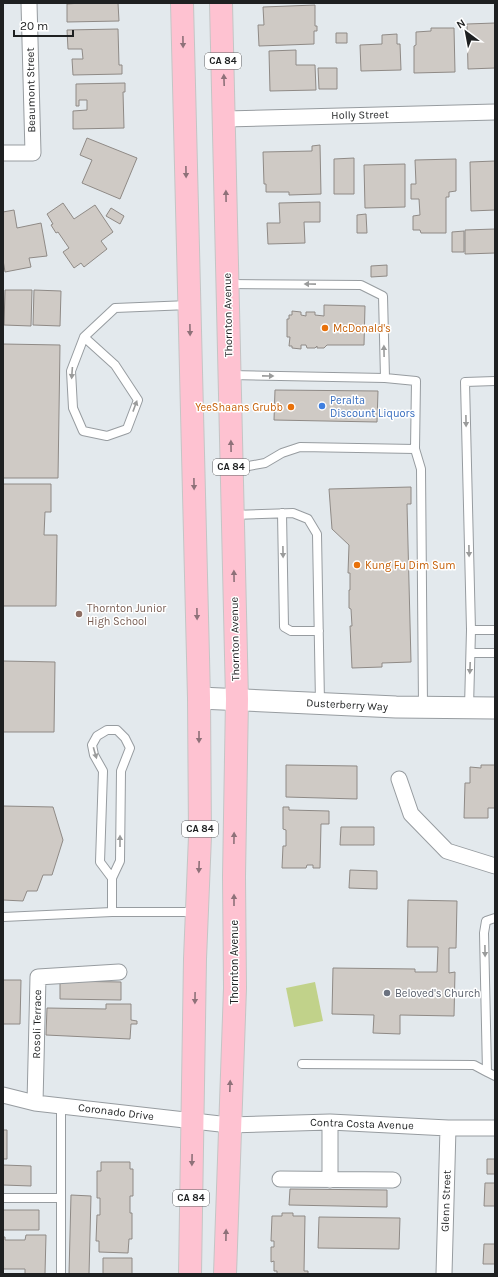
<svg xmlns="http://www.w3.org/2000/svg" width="498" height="1277" viewBox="0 0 498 1277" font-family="Karla,sans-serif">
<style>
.green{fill:#c1d28a}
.building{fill:#cfcac5;stroke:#8f8a86}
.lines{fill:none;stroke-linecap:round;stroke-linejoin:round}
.lane-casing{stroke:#979ca0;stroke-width:10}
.street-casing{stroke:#979ca0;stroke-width:17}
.secondary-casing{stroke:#979ca0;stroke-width:23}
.primary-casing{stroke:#c4c5c5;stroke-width:24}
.lane{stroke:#fff;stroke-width:8}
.street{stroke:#fff;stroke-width:15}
.secondary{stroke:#fff;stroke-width:21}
.primary{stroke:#fec2d1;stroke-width:22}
.oneway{fill:#8e7179}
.oneway2{fill:#9a9b9b}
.food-dot{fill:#e8710a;stroke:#fff;stroke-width:1.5}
.shop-dot{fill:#3f7fe0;stroke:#fff;stroke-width:1.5}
.education-dot{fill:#8d6e63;stroke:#fff;stroke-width:1.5}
.worship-dot{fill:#6b7280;stroke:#fff;stroke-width:1.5}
.labels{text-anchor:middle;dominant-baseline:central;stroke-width:3;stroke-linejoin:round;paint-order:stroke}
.shield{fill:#fff;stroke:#626364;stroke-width:1}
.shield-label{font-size:10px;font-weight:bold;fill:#1e2021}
.street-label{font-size:11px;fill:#1e2021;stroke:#fff}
.food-label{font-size:11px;fill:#c56008;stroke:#fff;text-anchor:start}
.shop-label{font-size:11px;fill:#366cbe;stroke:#fff;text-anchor:start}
.education-label{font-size:11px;fill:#785e54;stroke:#fff;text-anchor:start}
.worship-label{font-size:11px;fill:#5b616d;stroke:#fff;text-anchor:start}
</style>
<rect width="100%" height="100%" fill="#e3e9ed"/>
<path class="green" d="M315,982L323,1021L294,1027L286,988Z"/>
<path class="building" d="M81,3H118L119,21L67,22V4Z
M315,5V26H317V31H314V44L259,46L258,25H264L263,7Z
M495,23V68L468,69L467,24Z
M431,28H454L455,72L414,73V46L416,45V32L431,31Z
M118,29L119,65H122V74L73,75L72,59H83L82,49H68L67,30Z
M336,33H347V43H336Z
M397,34V44H400L401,70L361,71L360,45L382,44V35Z
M296,50V65H315L316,90L270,91L269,51Z
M318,68H337V89H319Z
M125,83V92H123L124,128L73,129V111L87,110V100H79V106H76V84Z
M87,138L137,158L120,199L82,183L92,160L80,155Z
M320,145L321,194L289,195V192H266V184H264L263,152L312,151V146Z
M354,158V194H334V159Z
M456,159V191L449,192V197H446V233H421L420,230H413V216L420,215L419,199H411V184H416L415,160Z
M495,161V210L471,211L470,162Z
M405,164V207L365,208L364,165Z
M320,202V222H304L305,243L268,244L267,223H280L279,203Z
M63,203L74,219L95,205L113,232L101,241L107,249L84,267L81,263L74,268L63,252L69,248L58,232L56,233L51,225L53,224L47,214Z
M111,208L124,216L120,224L106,216Z
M14,210L17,228L41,223L47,256L29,258L31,267L5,272L3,260V212Z
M366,214L367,233H357V215Z
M495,229V253L465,254V230Z
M464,231V252H452V232Z
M387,265V276L371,277V266Z
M5,290H32L31,326L4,325Z
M34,290L61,291L60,326L33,325Z
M324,305L365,306L364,345H327L324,348H317V346L315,348H307L306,345H301V349L292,348V346H289L290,337H287V319H289V315H292V311L301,312V315L306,316V312H315V315L324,316Z
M3,344L60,345L58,478H3Z
M275,390L378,391L377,422L274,420Z
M3,484H51V512H45L44,535H57L56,606H3Z
M411,487V504H407L411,662L382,663V667L352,668L350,626H352L351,609L349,608V590H350V573H348L349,545L332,529L329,489Z
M3,661L55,662L54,732H3Z
M286,765L357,766V799L286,797Z
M481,765H495V808H488V818H464L465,783H470V767L481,768Z
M3,806L53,807L63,840L52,875H43L37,891H27L23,901L3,900Z
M283,807H289V810L329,811V824H321L320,868H313V865H307L306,868H282L283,846H286V830L283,829Z
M341,827H374V845H340Z
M350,870L377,871V889L349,888Z
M408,900L457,901L456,948H449V973L455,972L454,1016L400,1015V1034L373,1033L374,1015L332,1014L333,968L415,969V972H437L438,947H407Z
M3,980H21L20,1024H3Z
M60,981L121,982V1000L60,999Z
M106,1004H131V1020L137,1021V1024H131L130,1039L46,1035L47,1008L106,1009Z
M3,1130H7V1159H3Z
M487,1159H495V1174H487Z
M101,1162H130V1169H133V1196H130V1213H132V1239H129L128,1253L99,1252V1241H96L97,1215H100V1198H97V1171H101Z
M3,1165L31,1166V1186L3,1185Z
M495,1176V1206H484L485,1183H495Z
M290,1189L387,1190V1207L289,1205Z
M71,1195L91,1196L89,1274H69Z
M3,1210H39V1230H3Z
M282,1213H293V1216H305L304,1271H308V1274H277V1271H274V1261L271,1262V1247H274V1241H271L272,1216H282Z
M319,1217L400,1218L399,1249L318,1248Z
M26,1235H46L45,1274H25V1269H3V1237H5V1240H25Z
M484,1244H495V1264H483Z
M103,1258H132V1274H103Z"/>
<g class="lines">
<defs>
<path id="lane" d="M228,284L361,285L383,296L385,378L230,375
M84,337L115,365L138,400L127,429L107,436L83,431L73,408L71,371L84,337L115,308L189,305
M415,449L421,469L423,706
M232,469L265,463L282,453L300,447L415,449L416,381L385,378
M282,513L284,627L291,631H319
M233,515L293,513L308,519L317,534L320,703
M471,630H495
M471,653H495
M469,707L471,630L465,382L495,381
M112,878L100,862L103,771L94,755L92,745L97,736L107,730H117L125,738L130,748L121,771L120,861L112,878V912
M3,917L112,912H196
M495,918L486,921L484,933L487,1072L495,1076
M302,1064L474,1065L487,1072
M3,1198H61
M61,1274V1106"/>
<path id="street" d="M225,119L495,112
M3,153H33L29,3
M399,779L411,814L447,851L495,866
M3,1095L35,1103L229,1125L330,1122L448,1128H495
M35,1103L38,977L119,972
M330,1122V1180
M280,1179L393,1180
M444,1274L448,1128"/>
<path id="secondary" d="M199,698L396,707L495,708"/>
<path id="primary" d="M182,3L199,698L200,836L195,959L190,1274
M221,3L237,699L234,877L235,988L225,1274"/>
</defs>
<use href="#lane" class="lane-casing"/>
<use href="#street" class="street-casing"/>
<use href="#secondary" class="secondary-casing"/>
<use href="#primary" class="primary-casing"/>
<use href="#lane" class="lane"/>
<use href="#street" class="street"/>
<use href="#secondary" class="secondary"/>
<use href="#primary" class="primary"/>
</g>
<defs><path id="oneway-solid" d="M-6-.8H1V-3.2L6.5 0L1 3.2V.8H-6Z"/></defs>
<g class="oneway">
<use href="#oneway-solid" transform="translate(183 42) rotate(89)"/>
<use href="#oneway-solid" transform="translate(224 80) rotate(-92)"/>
<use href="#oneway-solid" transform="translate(186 172) rotate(89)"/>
<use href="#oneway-solid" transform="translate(226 196) rotate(-91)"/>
<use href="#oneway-solid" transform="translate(190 330) rotate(89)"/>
<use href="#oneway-solid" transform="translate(231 446) rotate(-91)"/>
<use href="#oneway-solid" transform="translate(194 484) rotate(89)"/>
<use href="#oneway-solid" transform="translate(234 576) rotate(-91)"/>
<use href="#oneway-solid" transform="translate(197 614) rotate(89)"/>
<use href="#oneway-solid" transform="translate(199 737) rotate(90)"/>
<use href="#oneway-solid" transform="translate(234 838) rotate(-89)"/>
<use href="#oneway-solid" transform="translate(199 867) rotate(92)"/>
<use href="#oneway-solid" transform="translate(234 900) rotate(-90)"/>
<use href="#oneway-solid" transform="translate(195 998) rotate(91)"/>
<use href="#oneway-solid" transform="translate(230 1086) rotate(-88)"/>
<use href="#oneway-solid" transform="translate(192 1160) rotate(91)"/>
<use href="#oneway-solid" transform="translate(226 1235) rotate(-89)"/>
</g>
<g class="oneway2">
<use href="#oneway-solid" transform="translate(310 284) rotate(-179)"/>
<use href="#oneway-solid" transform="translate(384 351) rotate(-91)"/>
<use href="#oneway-solid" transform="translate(72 373) rotate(94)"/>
<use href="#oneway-solid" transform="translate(268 376) rotate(1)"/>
<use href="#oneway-solid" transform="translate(135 406) rotate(-70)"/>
<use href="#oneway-solid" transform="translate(466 421) rotate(89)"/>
<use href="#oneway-solid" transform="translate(469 551) rotate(89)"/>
<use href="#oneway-solid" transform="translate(283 552) rotate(89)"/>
<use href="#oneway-solid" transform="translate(470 668) rotate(92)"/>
<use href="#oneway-solid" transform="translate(95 753) rotate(74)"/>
<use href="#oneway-solid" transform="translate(120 841) rotate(-90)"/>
<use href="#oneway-solid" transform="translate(485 951) rotate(89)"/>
</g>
<g class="food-dot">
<circle cx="325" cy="328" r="4"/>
<circle cx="291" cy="407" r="4"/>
<circle cx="357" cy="565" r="4"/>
</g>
<circle class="shop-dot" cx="322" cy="406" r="4"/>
<circle class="education-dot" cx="79" cy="614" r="4"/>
<circle class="worship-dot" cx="387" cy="993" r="4"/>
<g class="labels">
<g class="shield">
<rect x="205" y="53" width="36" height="16" rx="3"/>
<rect x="213" y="459" width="36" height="16" rx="3"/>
<rect x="182" y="821" width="36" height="16" rx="3"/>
<rect x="173" y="1190" width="36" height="16" rx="3"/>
</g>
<g class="shield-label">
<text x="223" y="61">CA 84</text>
<text x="231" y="467">CA 84</text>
<text x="200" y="829">CA 84</text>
<text x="191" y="1198">CA 84</text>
</g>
<g class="street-label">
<text transform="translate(31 90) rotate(-91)">Beaumont Street</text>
<text transform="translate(360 115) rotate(-1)">Holly Street</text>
<text transform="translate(228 315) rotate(-91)">Thornton Avenue</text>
<text transform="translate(235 639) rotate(-91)">Thornton Avenue</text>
<text transform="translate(347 705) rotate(3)">Dusterberry Way</text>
<text transform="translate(234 962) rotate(-90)">Thornton Avenue</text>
<text transform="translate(37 1024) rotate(-89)">Rosoli Terrace</text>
<text transform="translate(116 1112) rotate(7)">Coronado Drive</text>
<text transform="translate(362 1124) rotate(2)">Contra Costa Avenue</text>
<text transform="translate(446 1201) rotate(-88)">Glenn Street</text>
</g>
<g class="food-label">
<text x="333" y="328">McDonald's</text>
<text x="283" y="407" text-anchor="end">YeeShaans Grubb</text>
<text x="365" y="565">Kung Fu Dim Sum</text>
</g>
<g class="shop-label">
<text x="330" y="400">Peralta<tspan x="330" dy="13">Discount Liquors</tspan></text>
</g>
<g class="education-label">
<text x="87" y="608">Thornton Junior<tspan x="87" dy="13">High School</tspan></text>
</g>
<g class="worship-label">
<text x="395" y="993">Beloved's Church</text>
</g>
</g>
<rect width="498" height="1277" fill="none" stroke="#1e2021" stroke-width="8"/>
<g transform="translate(466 32) rotate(328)" stroke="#ffffff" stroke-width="3" paint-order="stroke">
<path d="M0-3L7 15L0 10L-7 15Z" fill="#1e2021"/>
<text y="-6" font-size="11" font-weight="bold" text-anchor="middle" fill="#1e2021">N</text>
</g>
<path d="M14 30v6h59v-6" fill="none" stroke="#1e2021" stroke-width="2"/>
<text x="20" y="30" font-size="12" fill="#1e2021" stroke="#ffffff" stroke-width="3" paint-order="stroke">20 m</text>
</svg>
